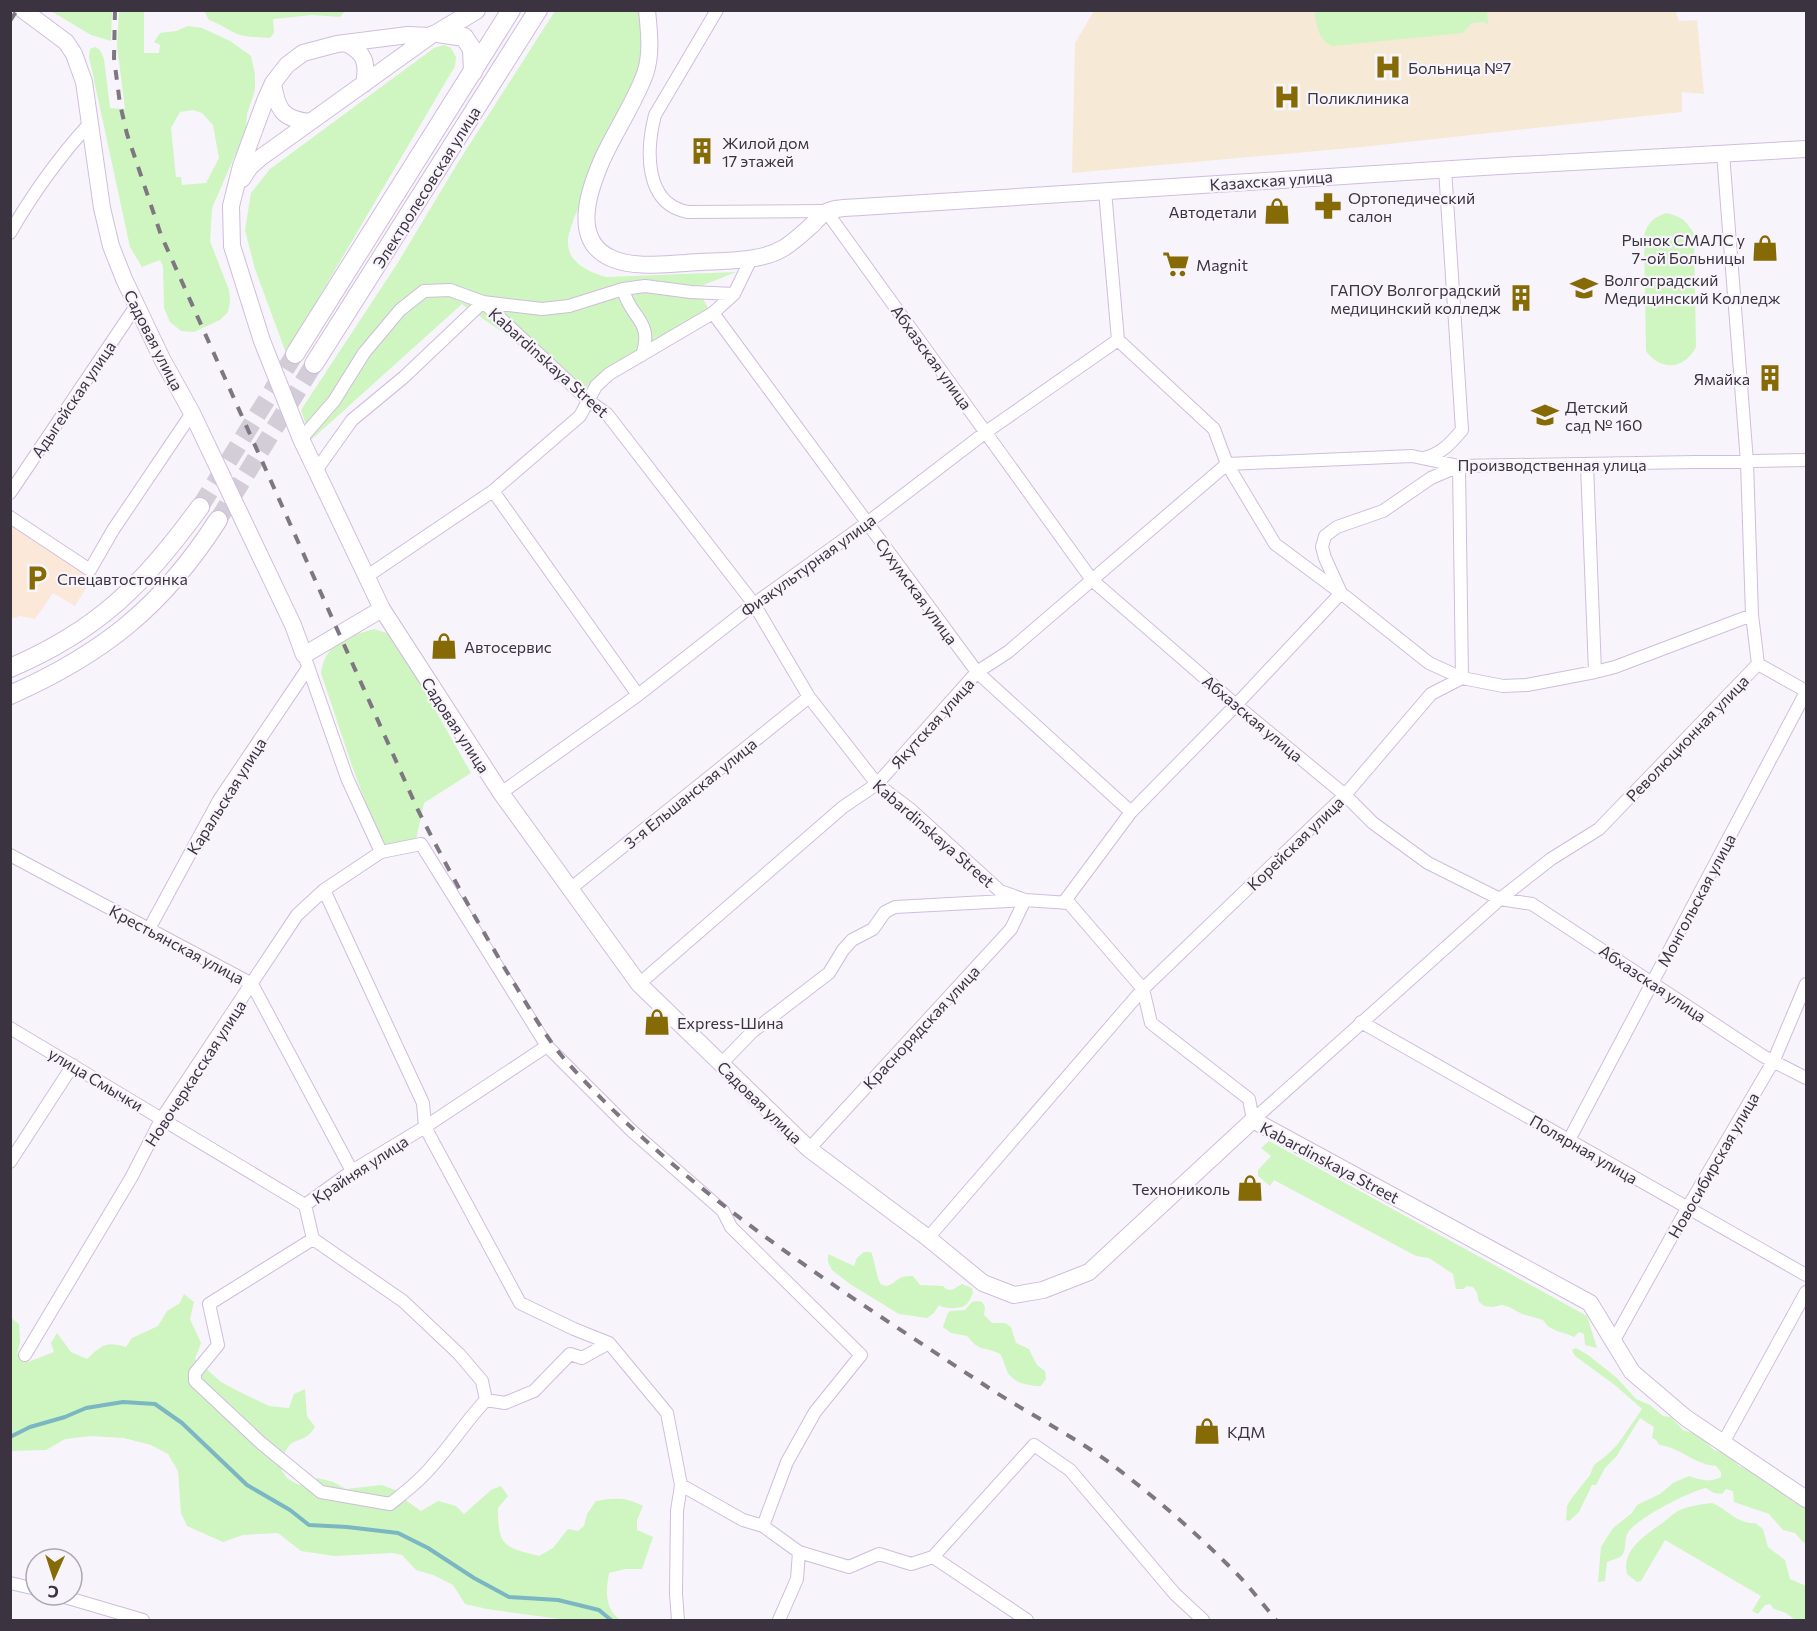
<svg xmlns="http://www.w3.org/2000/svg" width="1817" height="1631" viewBox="0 0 1817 1631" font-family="Commissioner,sans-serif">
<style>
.commercial{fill:#fbe8d8}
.medical{fill:#f6ead6}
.green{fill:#cff5c1;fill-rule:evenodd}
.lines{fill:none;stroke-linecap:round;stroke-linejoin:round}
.stream{stroke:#7ab7c2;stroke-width:4}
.primary-tunnel{stroke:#d2cdd6;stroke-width:18;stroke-dasharray:18 9;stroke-linecap:butt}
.street-casing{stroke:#d0bddd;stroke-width:14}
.secondary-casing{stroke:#d0bddd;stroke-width:18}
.primary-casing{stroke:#d0bddd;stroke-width:20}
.street{stroke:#fff;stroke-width:12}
.secondary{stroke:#fff;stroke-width:16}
.primary{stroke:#fff;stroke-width:18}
.rail{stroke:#7e7782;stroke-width:4;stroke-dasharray:10 10;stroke-linecap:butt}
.labels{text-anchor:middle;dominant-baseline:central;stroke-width:4.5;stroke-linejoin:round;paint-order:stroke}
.poi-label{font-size:16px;fill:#3b3340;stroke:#f8f4fb;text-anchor:start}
.street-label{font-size:16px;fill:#3b3340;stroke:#f8f4fb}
</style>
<rect width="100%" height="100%" fill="#f8f4fb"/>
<path class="commercial" d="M10,522L74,564L91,580L75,606L53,593L35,619L20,616L11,619Z"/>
<path class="medical" d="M1675,10L1679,21L1697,20L1704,94L1682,92V112L1362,147L1072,173L1075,43L1094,11Z"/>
<path class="green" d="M343,10L344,12L340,17L312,15L273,19L274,33L270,38C258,37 242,38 231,31C222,26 220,24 209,20L204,11Z
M51,11H112L111,41L91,35Z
M119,11H144V53H159L160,45L154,42L160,33L176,31L188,26L202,28L230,41L251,56L255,74V90L247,114L246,130L212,208L210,241L229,290L230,302L228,312L220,320L194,332L181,331L170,322L164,308L163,266L160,260L142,267L130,247L89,57L90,49L95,47L100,50L104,59L110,108L125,109L117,46ZM193,110L202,113L213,125L219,158L206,183L182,185L181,177H176L171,128L180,112Z
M555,11H641L645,32L641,65L574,218C572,225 568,234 568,241C567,263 589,272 606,277L736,272L696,288L709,309L596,379L584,389L462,304L311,440L301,410L397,264L459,161Z
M1314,11H1487L1488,24L1483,22L1472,23L1463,33L1333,46C1318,41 1317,25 1314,11Z
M444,45L451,48L456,57L455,66L286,353L255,269L245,230L251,193L270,169L434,48Z
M1666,213C1681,216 1687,221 1694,234L1696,347C1685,369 1661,372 1646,351L1644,236C1648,222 1653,218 1666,213Z
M374,629L390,634L399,646L471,773L424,803L415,844L382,847L351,763L321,673C326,642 347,637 374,629Z
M1269,1141L1587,1316L1597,1348L1585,1345L1584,1334L1579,1332L1574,1337C1562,1331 1550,1332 1543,1320L1522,1314L1509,1307L1502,1305L1493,1307L1484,1306L1479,1302L1477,1293L1473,1287L1466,1286L1464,1289H1456L1453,1274L1429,1258L1416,1256L1274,1180L1270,1186L1258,1176V1170L1271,1156L1261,1148Z
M864,1252H871C875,1260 877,1281 881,1284C890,1290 895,1279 903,1277C906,1276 911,1276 913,1276L920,1285L943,1286L946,1289L952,1290L962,1284L972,1288L973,1293C970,1298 969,1304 964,1306C958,1309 944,1309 939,1305L934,1313L927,1318L899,1314L850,1284L832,1270L828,1262V1254L854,1266L857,1258Z
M184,1294L194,1302L190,1319L201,1343L195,1359L221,1382L236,1390L269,1406L289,1408L294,1394L305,1389L307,1416L315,1427C305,1443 296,1437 288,1447C283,1453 283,1463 282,1471L288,1479L299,1485L318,1478L333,1482L346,1489L382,1485L400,1492L407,1501L421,1511L438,1501L456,1506L464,1514L491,1490L501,1486L508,1496L498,1508C498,1547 504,1547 539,1556L553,1548L568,1529L578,1531L584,1526L587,1514L596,1501C616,1498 624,1497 643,1506L637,1520V1530L653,1537L642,1569H625L609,1573C606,1590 604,1610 621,1620H567L487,1609L465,1604L453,1585L433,1575L416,1570L402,1555L392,1553L334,1556L301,1551L278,1533L243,1535L223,1542L187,1526L181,1513L178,1471L168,1454L151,1445L124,1438L91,1436L65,1439L46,1450L11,1451L10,1317L19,1324L20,1343L17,1354L28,1362L54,1352L51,1343L57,1333L71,1352L87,1359C102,1345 106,1341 126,1347L132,1338L158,1326L167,1311L180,1303Z
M976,1301L982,1302L985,1307L984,1315L992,1323H1005L1011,1327L1016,1343L1029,1349L1037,1365L1045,1371L1046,1379L1041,1386C1030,1386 1014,1383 1008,1373C1005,1367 1004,1360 1000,1354C983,1345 982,1354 967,1336L951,1333L943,1327C950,1307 946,1312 965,1310L972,1302Z
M1576,1348L1588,1355L1617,1378L1636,1399L1650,1405L1663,1416L1671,1417L1683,1430L1699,1435L1714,1450L1728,1454L1739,1466L1759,1475L1767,1484L1790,1496L1793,1502C1799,1503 1802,1505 1806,1509V1542L1804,1543L1795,1533L1783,1530L1769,1514L1734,1502L1733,1491L1726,1489L1722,1494L1714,1493L1706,1488C1688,1492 1640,1517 1629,1531C1623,1538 1628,1552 1620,1557C1617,1559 1611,1560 1607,1562L1605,1581L1598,1582L1601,1547L1613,1528L1632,1513L1637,1505L1660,1494L1673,1483L1689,1476C1700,1480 1710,1483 1721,1477V1472L1716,1466C1695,1465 1680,1447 1659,1445L1656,1440L1652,1438L1654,1427L1640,1418L1616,1457L1605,1468L1596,1485H1592L1579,1512L1569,1521L1566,1520L1567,1506L1571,1499L1590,1475L1594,1465L1606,1456L1618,1444L1642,1409L1616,1386L1575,1356L1572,1350Z
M1712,1503C1727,1509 1737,1524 1755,1523L1763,1529L1768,1547L1785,1560L1790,1579L1806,1586V1620H1795L1786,1613L1774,1609L1770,1604L1765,1605L1758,1614L1752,1611L1761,1596L1665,1540L1641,1581L1637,1582L1627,1574C1621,1551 1645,1535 1661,1524C1668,1519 1672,1514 1680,1510C1690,1506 1700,1504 1712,1503Z"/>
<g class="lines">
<path class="stream" d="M10,1437L30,1427L65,1417L86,1408L123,1402L155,1404L182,1423L247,1485L290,1510L309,1525L347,1527L398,1533L428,1548L474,1578L509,1597L558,1600L599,1610L611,1620"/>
<path class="primary-tunnel" d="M200,507L295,354
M218,520L314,364"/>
<defs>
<path id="street" d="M717,10L655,115C646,150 644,204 688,212L826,211L1092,580L1236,705L1345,795L1373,823L1428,863L1500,899L1532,904L1763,1056L1806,1078
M1723,153L1747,462L1752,615L1758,664
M1105,191L1118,340L1214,429L1227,464L1275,544L1341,593L1429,663L1462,678L1503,686L1527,685L1595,672L1615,667L1752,615
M10,233C33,193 59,157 90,123
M623,289C630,319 654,320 642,355
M713,313L977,672L1131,812
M301,439L334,401L364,353L400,310L424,291L450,290L483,302L542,309L569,306L623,289L645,286L691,292L734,294
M1424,458C1441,454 1450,444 1462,430L1445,169
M1227,464L1412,456L1459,466L1806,460
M1587,465L1595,672
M315,472L352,420L404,377L483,302L589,401L607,414L754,604L809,697L877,784L910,809L1000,891L1025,900L1069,903L1143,989L1151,1023L1249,1099L1253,1120
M493,491L638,695
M10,493L136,306
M10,517L90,570L113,530L192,413
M366,577L493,491L580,416L596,386L609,374L713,313L734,294L751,259
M304,655L347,778L381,852L421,844L547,1046L632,1131L723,1211L731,1227L861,1355L815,1412L787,1462L763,1526
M1758,664L1806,691
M501,793L638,695L754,604L867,523L986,432L1118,340
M10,855L252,984L352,1171
M570,889L809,697
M324,890L423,1103L425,1127L520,1303L574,1329L609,1343L667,1413L681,1485L677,1511L676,1594L678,1620
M1064,902L1131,812L1236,705L1341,593L1325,558L1322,547L1325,536L1337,527L1383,511L1431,478L1459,466L1462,678
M149,929L219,800L308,668
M639,984L843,807L877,784L977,672L1008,652L1227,464
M1361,1022L1806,1275
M10,1028L305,1205
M547,1046L425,1127L352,1171L305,1205L313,1239L209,1304L218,1345L195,1373V1381L261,1443L321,1492L390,1504C405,1492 420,1481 432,1466C451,1445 466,1421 486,1400L505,1403L534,1391L570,1354L582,1358L609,1343
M721,1064L752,1032L829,973L843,950L852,940L873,929L885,912L895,907L1025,900L1011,929L809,1149
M1253,1120L1500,899L1551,859L1599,829L1758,664
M1569,1140L1806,692
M10,1162L73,1065
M928,1238L1143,989L1345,795L1431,694L1462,678
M313,1239L403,1301L459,1354L482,1381L486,1400
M1613,1342L1688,1207L1774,1060L1806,984
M25,1355L131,1178L162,1118L297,915L324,890L381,852
M1723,1443L1806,1292
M681,1485L743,1520L763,1526L799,1552L849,1567L879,1554L911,1564L933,1557L1027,1620
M933,1557L1034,1445L1070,1470L1175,1594L1203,1620
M10,1583L36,1589
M58,1595L143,1620
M779,1620L797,1579L799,1552"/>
<path id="secondary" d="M23,10L66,42L74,54L84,82L102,208L111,246L124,279L162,359L192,413L293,625L304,655L382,609
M647,10C649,31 652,54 645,74C634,104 615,131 602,160C588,192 571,242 613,259C635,268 663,264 686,263C708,261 732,262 754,258C781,254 792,243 812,225C816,221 820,216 825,213C833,207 851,208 861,207L1483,167L1806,149
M430,36L408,35L337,44L303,53L287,65L273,83L265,101L241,166L231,206L232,246L262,341L301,439L382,609L501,793L639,984L809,1149L928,1238L983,1283L1014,1295L1043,1290L1089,1272L1253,1120L1590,1303L1632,1372L1686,1418L1806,1499
M345,43C365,52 368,63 364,84
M273,83C277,109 282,119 309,122
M242,179L250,167L260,158L433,34"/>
<path id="primary" d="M438,33L464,37L472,49L473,72
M438,33L476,10
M295,354L511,10
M314,364L538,10
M10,668C99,630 145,583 200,507
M10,695C103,654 163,606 218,520"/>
</defs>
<use href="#street" class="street-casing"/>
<use href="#secondary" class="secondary-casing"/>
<use href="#primary" class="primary-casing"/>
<use href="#street" class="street"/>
<use href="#secondary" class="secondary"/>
<use href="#primary" class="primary"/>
<path class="rail" d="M115,10L114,58L120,104L127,134L161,235L417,808C445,864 475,918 507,972C526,1002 544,1036 567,1062C687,1196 844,1292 992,1390C1031,1415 1073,1436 1110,1463C1152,1495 1192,1529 1229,1566C1246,1582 1261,1602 1276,1620
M10,21L17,10"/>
</g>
<defs>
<symbol id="hospital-bare" viewBox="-9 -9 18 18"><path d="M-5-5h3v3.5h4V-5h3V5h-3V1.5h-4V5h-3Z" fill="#866a05" stroke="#f8f4fb" stroke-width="2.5" paint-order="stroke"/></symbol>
<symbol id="building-bare" viewBox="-9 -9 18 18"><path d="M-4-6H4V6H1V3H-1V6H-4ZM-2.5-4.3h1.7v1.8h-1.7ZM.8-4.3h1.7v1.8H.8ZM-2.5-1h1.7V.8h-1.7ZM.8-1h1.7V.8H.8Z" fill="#866a05" stroke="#f8f4fb" stroke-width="2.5" paint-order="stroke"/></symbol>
<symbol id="pharmacy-bare" viewBox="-9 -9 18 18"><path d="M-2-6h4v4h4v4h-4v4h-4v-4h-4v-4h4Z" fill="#866a05" stroke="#f8f4fb" stroke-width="2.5" paint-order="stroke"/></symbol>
<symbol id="shop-bare" viewBox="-9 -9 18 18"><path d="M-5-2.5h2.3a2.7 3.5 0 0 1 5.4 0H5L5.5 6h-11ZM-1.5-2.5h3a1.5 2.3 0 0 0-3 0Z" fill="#866a05" stroke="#f8f4fb" stroke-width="2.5" paint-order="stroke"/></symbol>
<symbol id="supermarket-bare" viewBox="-9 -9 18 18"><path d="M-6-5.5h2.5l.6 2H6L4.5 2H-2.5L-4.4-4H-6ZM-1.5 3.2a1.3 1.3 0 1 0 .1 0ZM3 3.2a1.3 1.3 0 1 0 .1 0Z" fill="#866a05" stroke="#f8f4fb" stroke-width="2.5" paint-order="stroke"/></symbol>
<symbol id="university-bare" viewBox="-9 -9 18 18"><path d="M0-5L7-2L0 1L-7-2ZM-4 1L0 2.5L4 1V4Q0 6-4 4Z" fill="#866a05" stroke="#f8f4fb" stroke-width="2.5" paint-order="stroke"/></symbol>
<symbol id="school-bare" viewBox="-9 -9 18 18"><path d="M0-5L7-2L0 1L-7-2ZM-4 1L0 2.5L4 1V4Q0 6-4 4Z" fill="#866a05" stroke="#f8f4fb" stroke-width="2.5" paint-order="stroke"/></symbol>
<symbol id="parking-bare" viewBox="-9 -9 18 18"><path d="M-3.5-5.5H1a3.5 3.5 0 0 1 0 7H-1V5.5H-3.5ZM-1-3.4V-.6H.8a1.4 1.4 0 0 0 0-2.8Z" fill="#866a05" stroke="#f8f4fb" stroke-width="2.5" paint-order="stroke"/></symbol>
</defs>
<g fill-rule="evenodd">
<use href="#hospital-bare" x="1369" y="48" width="38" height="38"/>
<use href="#hospital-bare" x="1268" y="78" width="38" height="38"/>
<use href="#building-bare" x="683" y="132" width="38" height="38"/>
<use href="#pharmacy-bare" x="1309" y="187" width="38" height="38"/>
<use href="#shop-bare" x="1258" y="192" width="38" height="38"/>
<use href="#shop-bare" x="1746" y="229" width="38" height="38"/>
<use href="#supermarket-bare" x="1157" y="245" width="38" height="38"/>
<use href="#university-bare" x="1565" y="269" width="38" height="38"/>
<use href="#building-bare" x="1502" y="279" width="38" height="38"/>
<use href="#building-bare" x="1751" y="359" width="38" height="38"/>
<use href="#school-bare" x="1526" y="396" width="38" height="38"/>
<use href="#parking-bare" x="18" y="559" width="38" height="38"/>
<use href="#shop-bare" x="425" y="627" width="38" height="38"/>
<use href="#shop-bare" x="638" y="1003" width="38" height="38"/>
<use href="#shop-bare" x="1231" y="1169" width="38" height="38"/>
<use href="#shop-bare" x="1188" y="1412" width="38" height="38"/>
</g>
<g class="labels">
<g class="poi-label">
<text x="1408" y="67">Больница №7</text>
<text x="1307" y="97">Поликлиника</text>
<text x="722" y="142">Жилой дом<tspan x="722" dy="18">17 этажей</tspan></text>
<text x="1348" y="197">Ортопедический<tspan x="1348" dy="18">салон</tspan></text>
<text x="1257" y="211" text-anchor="end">Автодетали</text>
<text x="1745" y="239" text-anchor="end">Рынок СМАЛС у<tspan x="1745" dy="18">7-ой Больницы</tspan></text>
<text x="1196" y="264">Magnit</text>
<text x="1604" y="279">Волгоградский<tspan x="1604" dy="18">Медицинский Колледж</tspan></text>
<text x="1501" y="289" text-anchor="end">ГАПОУ Волгоградский<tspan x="1501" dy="18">медицинский колледж</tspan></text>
<text x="1750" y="378" text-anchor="end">Ямайка</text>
<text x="1565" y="406">Детский<tspan x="1565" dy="18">сад № 160</tspan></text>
<text x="57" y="578">Спецавтостоянка</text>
<text x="464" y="646">Автосервис</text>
<text x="677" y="1022">Express-Шина</text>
<text x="1230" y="1188" text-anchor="end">Технониколь</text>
<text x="1227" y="1431">КДМ</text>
</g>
<g class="street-label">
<text transform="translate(1271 180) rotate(-4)">Казахская улица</text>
<text transform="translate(426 187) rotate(-58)">Электролесовская улица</text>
<text transform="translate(154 340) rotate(63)">Садовая улица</text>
<text transform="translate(932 357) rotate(54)">Абхазская улица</text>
<text transform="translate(549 362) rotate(42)">Kabardinskaya Street</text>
<text transform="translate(73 399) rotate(-56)">Адыгейская улица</text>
<text x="1552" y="464">Производственная улица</text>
<text transform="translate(808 565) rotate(-36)">Физкультурная улица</text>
<text transform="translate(917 591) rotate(54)">Сухумская улица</text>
<text transform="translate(1253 718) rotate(40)">Абхазская улица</text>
<text transform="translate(932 723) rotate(-48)">Якутская улица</text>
<text transform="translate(456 725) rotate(57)">Садовая улица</text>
<text transform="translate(1687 738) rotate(-46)">Революционная улица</text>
<text transform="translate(690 793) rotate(-39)">3-я Ельшанская улица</text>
<text transform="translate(226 796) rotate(-58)">Каральская улица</text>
<text transform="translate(934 833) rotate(41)">Kabardinskaya Street</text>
<text transform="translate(1295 843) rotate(-44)">Корейская улица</text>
<text transform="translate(1696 900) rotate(-62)">Монгольская улица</text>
<text transform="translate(177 944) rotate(28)">Крестьянская улица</text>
<text transform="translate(1653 983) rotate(34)">Абхазская улица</text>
<text transform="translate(921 1027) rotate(-47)">Краснорядская улица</text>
<text transform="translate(195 1073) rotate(-57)">Новочеркасская улица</text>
<text transform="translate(96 1079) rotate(31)">улица Смычки</text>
<text transform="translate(760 1102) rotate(44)">Садовая улица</text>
<text transform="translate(1584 1149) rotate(30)">Полярная улица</text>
<text transform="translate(1330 1162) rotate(28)">Kabardinskaya Street</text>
<text transform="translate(1713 1165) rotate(-60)">Новосибирская улица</text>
<text transform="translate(360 1169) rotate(-33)">Крайняя улица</text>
</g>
</g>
<rect width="1817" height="1631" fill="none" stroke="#3b3340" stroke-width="24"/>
<g transform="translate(54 1577) rotate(183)"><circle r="28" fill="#f8f4fb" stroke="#aca7b0" stroke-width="1.5"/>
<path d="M0-4.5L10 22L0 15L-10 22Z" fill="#866a05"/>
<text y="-9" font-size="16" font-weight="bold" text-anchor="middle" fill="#3b3340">С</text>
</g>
</svg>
